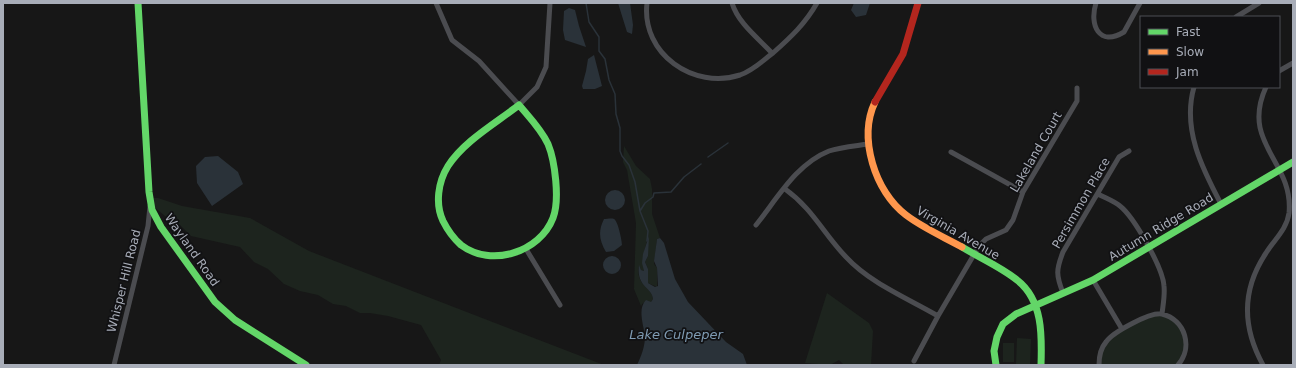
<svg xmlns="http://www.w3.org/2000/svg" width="1296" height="368" viewBox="0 0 1296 368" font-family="'DejaVu Sans',sans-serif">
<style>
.green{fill:#1d241e}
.water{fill:#2a3239}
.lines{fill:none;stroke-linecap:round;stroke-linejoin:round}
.stream{stroke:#2a3239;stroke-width:1.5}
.street{stroke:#4b4c50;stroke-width:5}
.fast{stroke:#63d668;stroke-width:7}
.slow{stroke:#ff974d;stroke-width:7}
.jam{stroke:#b3261e;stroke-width:7}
.labels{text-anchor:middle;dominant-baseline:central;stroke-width:3.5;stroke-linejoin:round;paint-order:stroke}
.street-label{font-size:12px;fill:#a8adb8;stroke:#111113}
.water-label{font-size:13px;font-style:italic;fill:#7f9bb3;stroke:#111113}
</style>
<rect width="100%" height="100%" fill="#171717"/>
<path class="green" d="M624,146L636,166L650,179L652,189V214L660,238L657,239L654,264L657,268V287L648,283V269L645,262L648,256V238C643,254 643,255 644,271L641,270L639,266C635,285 652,287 653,299L651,302L643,303L641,306L634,289L636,223L627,170L623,162Z
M152,198H158L182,206L250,218L309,251L604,365H439L441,360L421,325L388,316L370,313H360L346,306L333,304L318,295L300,291L284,284L268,269L254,262L240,247L191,236L180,225L171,221L153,206Z
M827,293L869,323L873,331L871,365H844L839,360L830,365L805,363Z
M1154,314C1173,314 1190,331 1185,350C1184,355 1180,360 1178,365H1099C1096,336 1134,324 1154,314Z
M1017,338L1031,339L1030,365H1016Z
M1003,343H1014V362H1003Z"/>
<path class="water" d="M618,3H630L633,25L632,34L627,32Z
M854,3H870L866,15L856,17L851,10Z
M569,8L575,10L579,26L586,47L565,40L563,30L564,11Z
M594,55L602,86L595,89H583L582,86L586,71L588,59Z
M218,156L238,172L243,184L212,206L197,183L196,166L205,157Z
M605 200a10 10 0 1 1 20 0a10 10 0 1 1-20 0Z
M604,219C607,219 612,218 614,219C618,221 622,241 622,245L614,251L606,252C599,240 598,231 604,219Z
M649,236L648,256L645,262L648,269V283L655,287L658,286L657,268L654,261L657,239L660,238L664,243L675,279L688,302L726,342L743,354L747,365H637C641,357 645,346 645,337C644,326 637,309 646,300L651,302L653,299C652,287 636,287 639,265L641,270L644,271L642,263L643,254Z
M603 265a9 9 0 1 1 18 0a9 9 0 1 1-18 0Z"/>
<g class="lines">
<path class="stream" d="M586,3L589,22L599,37V51L605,59L609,80L615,94L616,114L620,128V151L622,156L629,165L635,182L640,211L648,231L647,241
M708,157L728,143
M640,211L645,203L653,197L654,193L671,192L684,177L701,164"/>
<path class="street" d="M436,3L452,40L479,61L519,105L537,87L546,67L550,3
M647,3C641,54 694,90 740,75C754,70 762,61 773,53C791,37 805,24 817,3
M732,3C738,23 758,38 772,53
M1096,3C1089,25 1099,47 1124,32L1140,3
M1236,17L1259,3
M1279,71L1293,63
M1194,87C1182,129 1202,168 1221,204
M951,152L1023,192
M785,189C813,209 823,233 846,257C870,283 907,298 938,316
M1098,194C1105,198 1114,201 1120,206C1134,217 1163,268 1164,286C1165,296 1163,305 1162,314
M756,225C777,199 796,164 829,151C841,147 855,146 868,144
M526,249L560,305
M1093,280L1122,329
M1063,293C1056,275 1056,270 1063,252L1119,157L1129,151
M914,361L938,316L979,246L986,239L1006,230L1013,220L1023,192L1077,101V88
M114,365L148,226L150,206
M1099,365C1099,356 1100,349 1106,342C1113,332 1150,312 1162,314C1186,320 1193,348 1178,365
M1263,365C1242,327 1242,289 1266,253C1274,240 1287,229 1289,213C1294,161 1240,144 1266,87"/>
<path class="fast" d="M138,3L149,192L152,210L161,227L215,302L235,320L306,365
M519,105C529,117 541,129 548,144C555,161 560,200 553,218C540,252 491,268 461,245C453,238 448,231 443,221C435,204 438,182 448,166C464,141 496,123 519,105Z
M962,247C980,258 1001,267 1017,280C1043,300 1042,336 1041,365
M996,365L994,351L997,337L1003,324L1016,314L1093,280L1293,162"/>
<path class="slow" d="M875,102C858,138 875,192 906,215C923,228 944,237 962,247"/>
<path class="jam" d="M875,102L903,54L918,3"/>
</g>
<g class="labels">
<g class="street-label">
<text transform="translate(1036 152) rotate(-60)">Lakeland Court</text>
<text transform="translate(1081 203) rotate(-60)">Persimmon Place</text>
<text transform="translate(1161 227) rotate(-31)">Autumn Ridge Road</text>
<text transform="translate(958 233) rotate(30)">Virginia Avenue</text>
<text transform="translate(192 250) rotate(55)">Wayland Road</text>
<text transform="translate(124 281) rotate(-76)">Whisper Hill Road</text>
</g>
<g class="water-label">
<text x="676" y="334">Lake Culpeper</text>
</g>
</g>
<rect width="1296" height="368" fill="none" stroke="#a8adb8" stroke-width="8"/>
<rect x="1140" y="16" width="140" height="72" fill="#111113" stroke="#4d4f55"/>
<rect x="1148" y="29" width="20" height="6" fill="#63d668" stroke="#4d4f55"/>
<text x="1176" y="36" font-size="12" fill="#a8adb8">Fast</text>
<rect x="1148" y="49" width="20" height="6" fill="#ff974d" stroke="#4d4f55"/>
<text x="1176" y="56" font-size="12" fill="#a8adb8">Slow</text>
<rect x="1148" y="69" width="20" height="6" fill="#b3261e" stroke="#4d4f55"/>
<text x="1176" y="76" font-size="12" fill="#a8adb8">Jam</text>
</svg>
